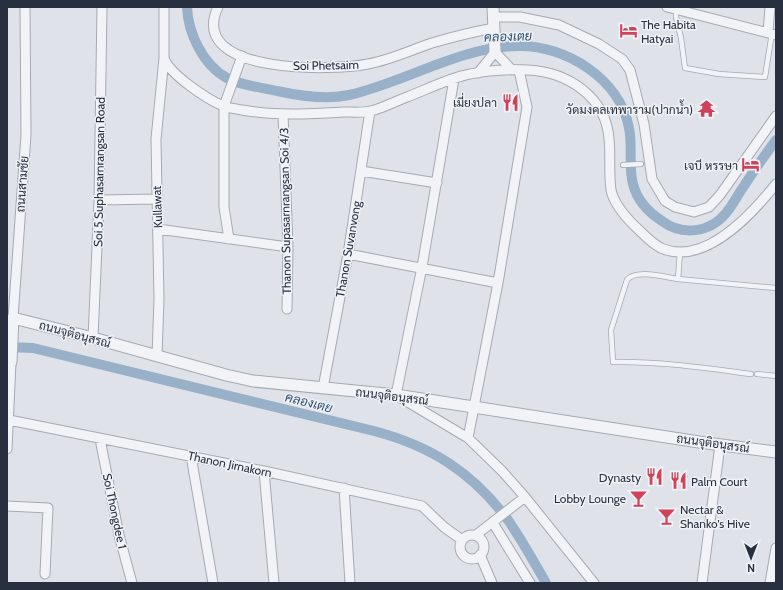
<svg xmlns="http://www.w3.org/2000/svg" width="783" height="590" viewBox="0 0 783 590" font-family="Cabin,Sarabun,sans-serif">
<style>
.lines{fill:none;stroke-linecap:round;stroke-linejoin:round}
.canal{stroke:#99b0c9;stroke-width:10}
.service-casing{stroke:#a4aab3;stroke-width:6}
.minor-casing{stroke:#a4aab3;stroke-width:11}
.tertiary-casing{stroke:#a4aab3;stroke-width:13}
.path{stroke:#bdc0c7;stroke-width:2;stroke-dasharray:3 3;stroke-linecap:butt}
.service{stroke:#f2f3f7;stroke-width:4.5}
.minor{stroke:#f2f3f7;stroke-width:9}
.tertiary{stroke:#f2f3f7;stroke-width:11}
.labels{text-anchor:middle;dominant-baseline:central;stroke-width:3;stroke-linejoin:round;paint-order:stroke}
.poi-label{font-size:12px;fill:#283040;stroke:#eff2f6;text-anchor:end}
.street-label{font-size:12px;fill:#283040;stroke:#eff2f6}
.water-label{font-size:13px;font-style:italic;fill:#314f74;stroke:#eff2f6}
</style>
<rect width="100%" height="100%" fill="#dfe3e9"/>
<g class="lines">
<path class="canal" d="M187,7C188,33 203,65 227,78C242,86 261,87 277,91C300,96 326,100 349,95C406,82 459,47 518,46C566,45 620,79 629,128C633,146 628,166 633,184C637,200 648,212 662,221C682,236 710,233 726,213C733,205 738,194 744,186C754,170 765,155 776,140
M7,347L33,348L374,431C431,446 472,472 508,520C522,540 534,562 546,583"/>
<defs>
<path id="service" d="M676,9V17L681,38L685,68L719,74L765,77L772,33
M623,165L641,164
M680,252L678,279L776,288
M678,279C665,277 635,269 627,280L611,330L613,362C659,361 705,368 751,374
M757,374L776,376"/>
<path id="minor" d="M218,7C186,75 334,71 368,64C390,60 411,50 432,43C452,37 473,32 494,28
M667,7L776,35
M493,17H520L559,25L599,44L622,59L630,70L644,124L652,179L665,201L675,207L694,212L709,207L720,195L776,116
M768,32L770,7
M164,58C169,74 207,99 223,106C229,108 236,109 242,110C276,116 310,114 344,112C352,112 362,113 371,111C383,108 396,101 407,97C428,89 449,78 470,74C488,70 509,69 528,70C568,72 606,97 609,139C611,153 608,182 612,194C617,208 629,221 640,231C646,237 653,244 661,248C705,267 752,214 776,184
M478,73L495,52L512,70
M454,79L422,267L396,395L468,438L502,471L525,497L594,583
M283,114L288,247L287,309
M361,171L437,183
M99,200L157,199
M158,229L288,247
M229,239L224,207V106L242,56
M348,254L498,283
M13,318L26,135L25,7
M93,338L99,200L102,7
M157,356L159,299L156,139L164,58V7
M7,362H11L7,449
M323,388L348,254L370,111
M9,420L264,471L422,506L444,527L462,540
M468,438L498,283L527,107L519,70
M100,439L119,535L132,583
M191,456L213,583
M264,471L274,583
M344,488L350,583
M7,506L48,508L45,574
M493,523L530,583
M476,535L525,497
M460 547a12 12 0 1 1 24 0a12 12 0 1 1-24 0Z
M480,555L492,583
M702,583L720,445
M770,583L776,548"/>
<path id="tertiary" d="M493,7L495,52
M13,318L93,338L226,375L253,381L396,395L699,442L776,452
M11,362L13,318"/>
</defs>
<use href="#service" class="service-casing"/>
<use href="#minor" class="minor-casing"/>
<use href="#tertiary" class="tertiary-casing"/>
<path class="path" d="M685,476L695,478"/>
<use href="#service" class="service"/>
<use href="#minor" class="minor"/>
<use href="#tertiary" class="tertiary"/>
</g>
<defs>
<symbol id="hotel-bare" viewBox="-9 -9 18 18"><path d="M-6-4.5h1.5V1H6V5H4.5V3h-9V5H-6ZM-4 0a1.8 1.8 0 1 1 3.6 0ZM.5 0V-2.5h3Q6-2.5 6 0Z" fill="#d04257" stroke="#eff2f6" stroke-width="2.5" paint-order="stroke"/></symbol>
<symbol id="restaurant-bare" viewBox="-9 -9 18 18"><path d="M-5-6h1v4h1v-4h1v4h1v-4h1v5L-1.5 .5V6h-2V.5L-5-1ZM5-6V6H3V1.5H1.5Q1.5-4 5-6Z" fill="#d04257" stroke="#eff2f6" stroke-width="2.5" paint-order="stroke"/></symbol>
<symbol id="temple-bare" viewBox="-9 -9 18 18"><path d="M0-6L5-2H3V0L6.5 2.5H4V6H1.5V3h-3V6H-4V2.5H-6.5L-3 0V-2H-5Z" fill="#d04257" stroke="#eff2f6" stroke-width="2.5" paint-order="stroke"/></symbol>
<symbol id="bar-bare" viewBox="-9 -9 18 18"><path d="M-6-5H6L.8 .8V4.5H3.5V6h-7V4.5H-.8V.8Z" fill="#d04257" stroke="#eff2f6" stroke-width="2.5" paint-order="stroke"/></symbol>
</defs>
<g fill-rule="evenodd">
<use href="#hotel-bare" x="616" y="18" width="25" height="25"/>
<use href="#restaurant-bare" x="498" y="90" width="25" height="25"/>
<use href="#temple-bare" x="694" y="96" width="25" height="25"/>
<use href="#hotel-bare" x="738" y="152" width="25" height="25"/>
<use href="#restaurant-bare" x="642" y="464" width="25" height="25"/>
<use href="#restaurant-bare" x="666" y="468" width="25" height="25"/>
<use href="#bar-bare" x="626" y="486" width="25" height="25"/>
<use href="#bar-bare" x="654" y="504" width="25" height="25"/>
</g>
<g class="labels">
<g class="poi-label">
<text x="641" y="24" text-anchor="start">The Habita<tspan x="641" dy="14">Hatyai</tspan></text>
<text x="497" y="102">เมี่ยงปลา</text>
<text x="693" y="109">วัดมงคลเทพาราม(ปากน้ำ)</text>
<text x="738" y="165">เจบี หรรษา</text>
<text x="641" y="477">Dynasty</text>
<text x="691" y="481" text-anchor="start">Palm Court</text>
<text x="626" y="498">Lobby Lounge</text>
<text x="680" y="509" text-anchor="start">Nectar &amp;<tspan x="680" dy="14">Shanko's Hive</tspan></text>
</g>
<g class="street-label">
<text transform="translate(326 65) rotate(-1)">Soi Phetsaim</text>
<text transform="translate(99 172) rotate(-89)">Soi 5 Suphasarnrangsan Road</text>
<text transform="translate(22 184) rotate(-86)">ถนนสามชัย</text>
<text transform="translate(157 207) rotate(-92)">Kullawat</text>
<text transform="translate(285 211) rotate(-91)">Thanon Supasarnrangsan Soi 4/3</text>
<text transform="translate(348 249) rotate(-80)">Thanon Suvanvong</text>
<text transform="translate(75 334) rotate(15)">ถนนจุติอนุสรณ์</text>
<text transform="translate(392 396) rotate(7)">ถนนจุติอนุสรณ์</text>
<text transform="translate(713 443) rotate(8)">ถนนจุติอนุสรณ์</text>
<text transform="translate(230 464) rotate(12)">Thanon Jirnakorn</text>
<text transform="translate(115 511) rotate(78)">Soi Thongdee 1</text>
</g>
<g class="water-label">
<text transform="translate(508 36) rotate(-2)">คลองเตย</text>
<text transform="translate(309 402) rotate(14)">คลองเตย</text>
</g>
</g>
<rect width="783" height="590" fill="none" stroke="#283040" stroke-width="16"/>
<g transform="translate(751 558) rotate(180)" stroke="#eff2f6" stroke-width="3" paint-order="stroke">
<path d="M0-3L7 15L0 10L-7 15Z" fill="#283040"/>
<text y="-6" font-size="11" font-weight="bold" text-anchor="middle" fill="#283040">N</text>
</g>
</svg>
